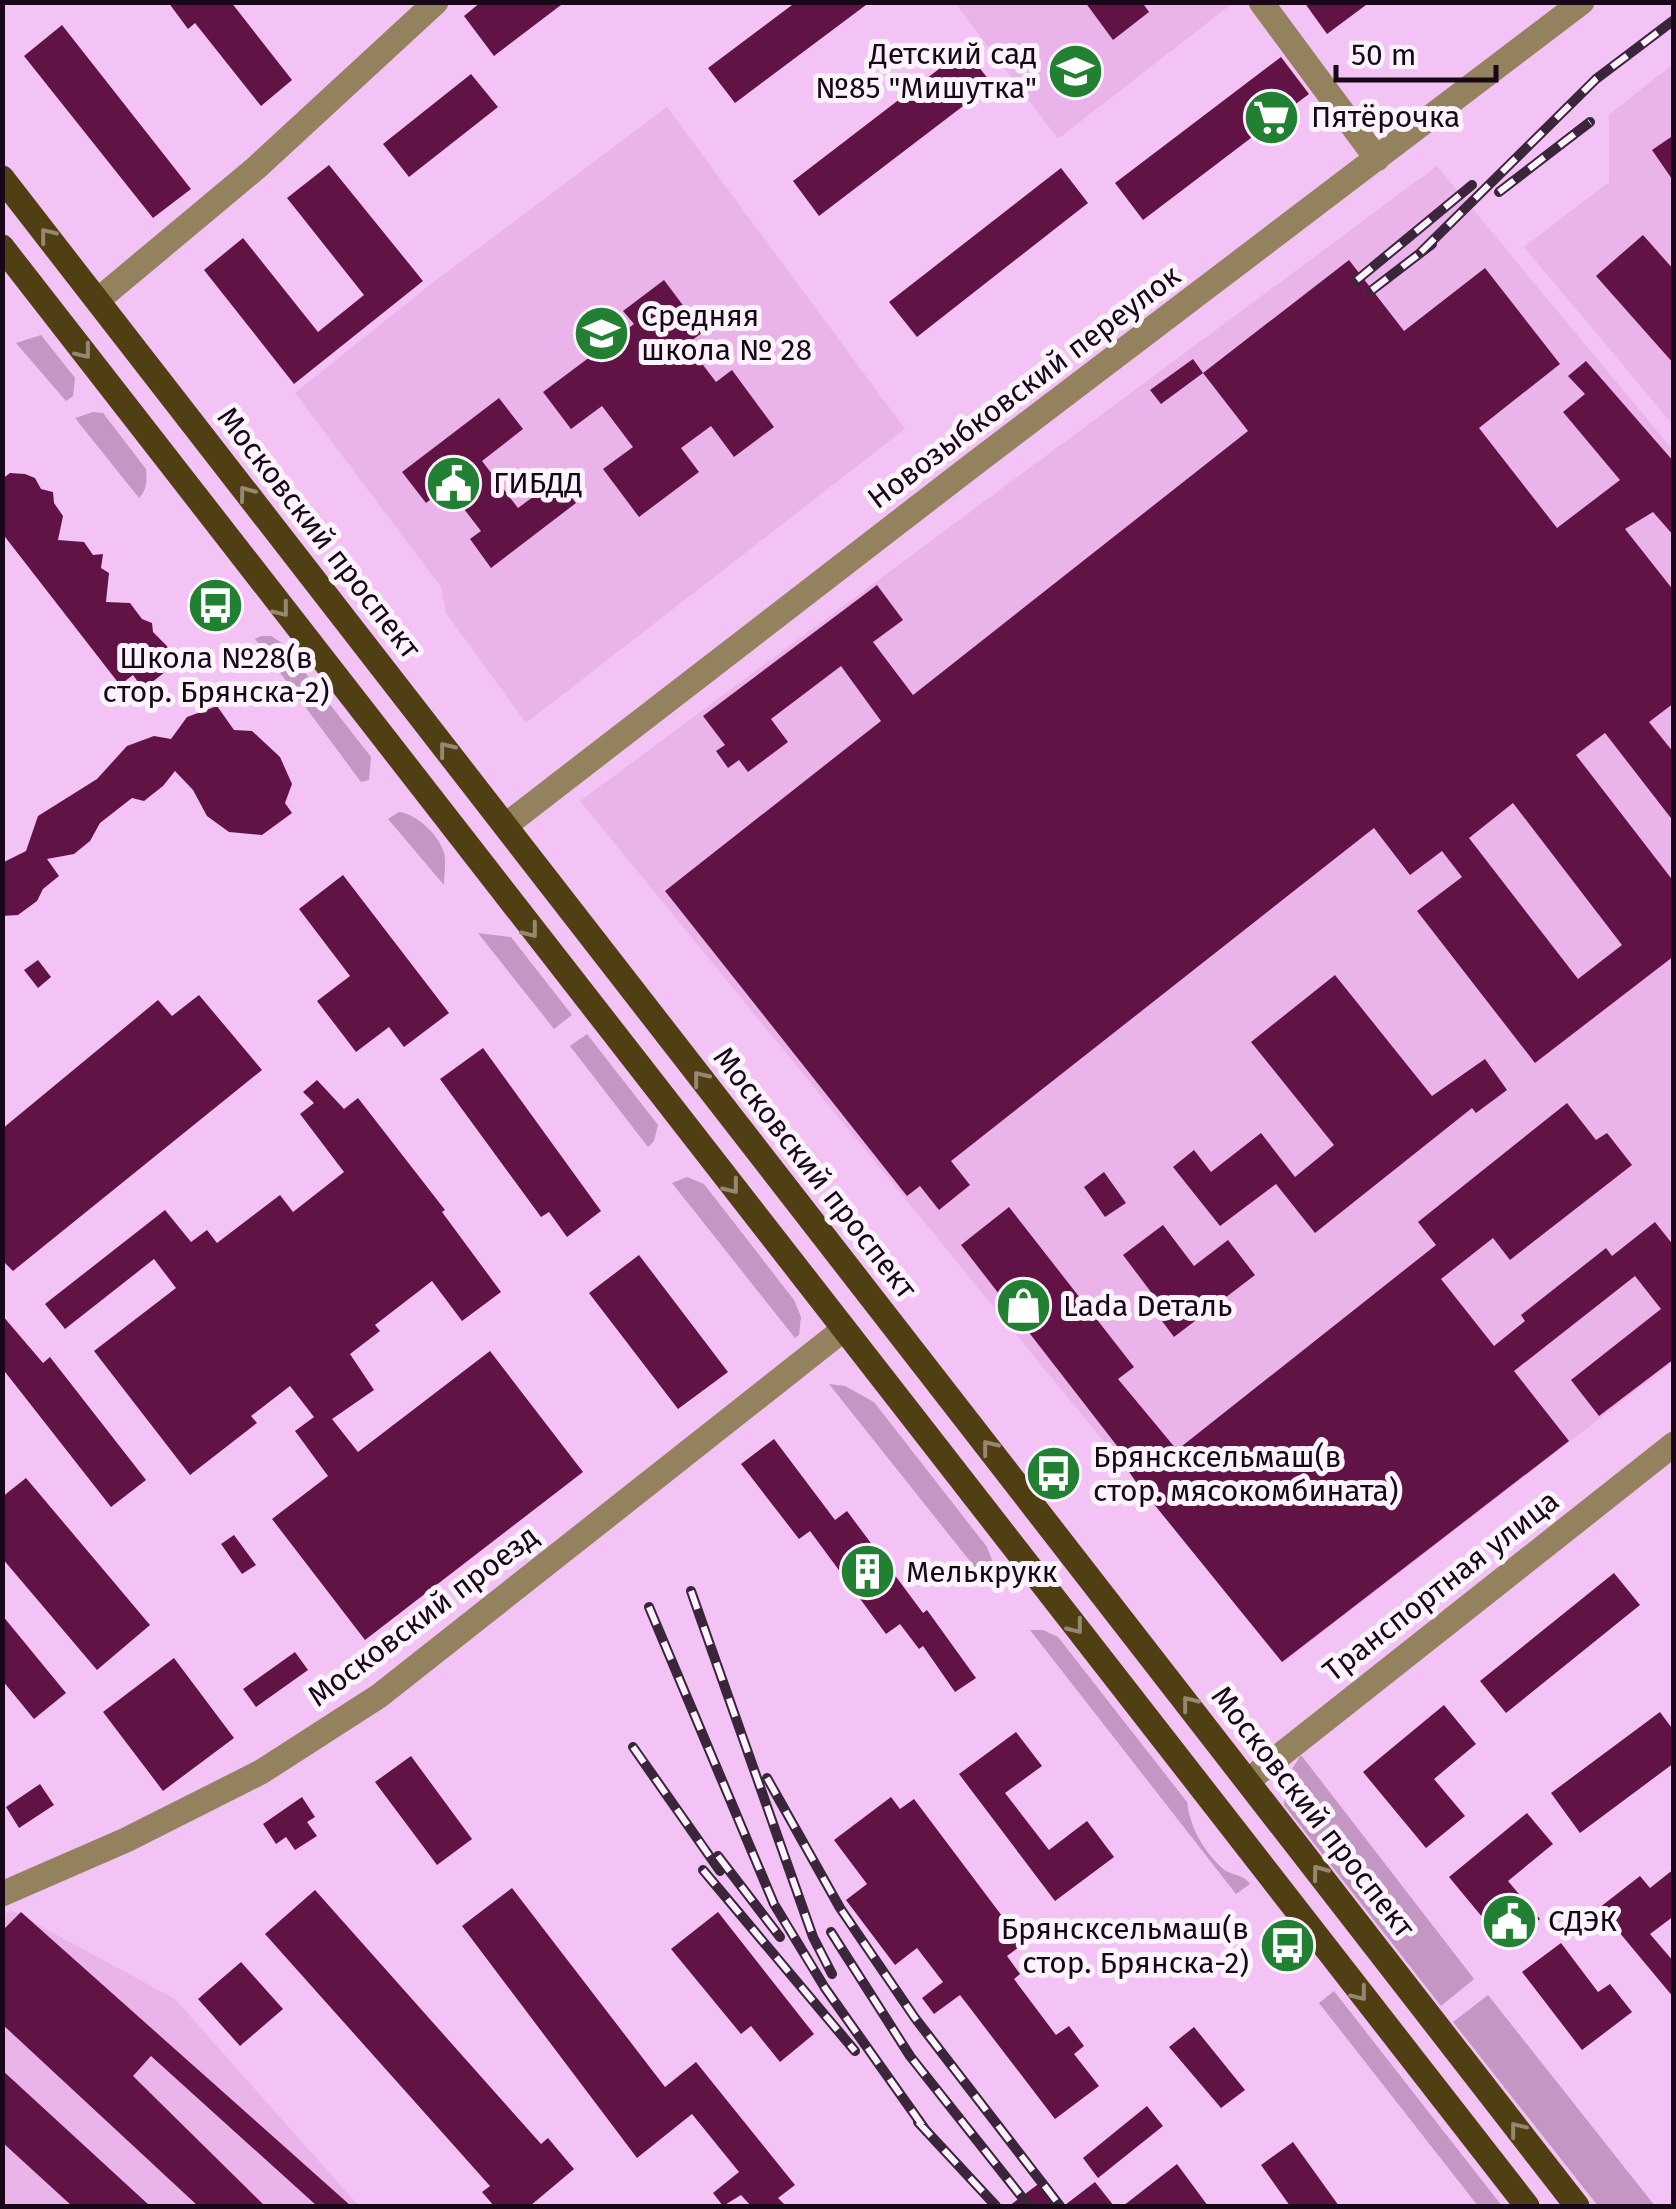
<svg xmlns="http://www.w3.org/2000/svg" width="1676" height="2209" viewBox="0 0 1676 2209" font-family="'Fira Sans',sans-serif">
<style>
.built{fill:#eab4eb}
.green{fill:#c396c3}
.building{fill:#621346;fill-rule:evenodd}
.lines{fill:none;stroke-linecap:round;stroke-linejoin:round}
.minor{stroke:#93825d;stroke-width:25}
.major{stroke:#513f14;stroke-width:25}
.rail-casing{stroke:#3a253b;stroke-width:10}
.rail{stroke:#fdf3fd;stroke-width:6;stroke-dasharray:19;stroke-linecap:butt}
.oneway{stroke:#968771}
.labels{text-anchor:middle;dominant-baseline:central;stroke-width:10;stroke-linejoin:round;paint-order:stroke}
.poi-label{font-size:30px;fill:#170718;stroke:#fdf3fd;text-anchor:start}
.street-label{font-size:30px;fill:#170718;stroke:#fdf3fd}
</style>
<rect width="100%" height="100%" fill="#f4c3f5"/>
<path class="built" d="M955,3H1233L1058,139Z
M1673,64V425L1524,247L1609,182V115Z
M667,107L905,429L526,723L446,613L441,587L295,393L435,281Z
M1437,166L1673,450V1362L1284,1662L580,801Z
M11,1910L175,1999L359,2206H3L2,1916Z"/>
<path class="green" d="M41,335L75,378L73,396L66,401L16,343Z
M93,412L103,413L146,469C147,481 147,490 139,498L75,418Z
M261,636H271L282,643L371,757L369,780L361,782L255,639Z
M399,812C416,814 437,833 443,850C447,859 444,875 444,885L388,819Z
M478,933L511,937L572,1015L554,1029Z
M587,1034L658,1125L654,1141L648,1147L570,1046Z
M687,1177L704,1184L794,1300L801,1317L799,1335L795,1338L672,1183Z
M829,1384L845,1386L874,1402L987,1547L992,1560L990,1576L985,1580Z
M1030,1630H1043L1058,1637L1187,1802C1190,1827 1203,1850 1222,1868C1231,1876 1242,1873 1250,1884L1236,1894Z
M1301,1755L1474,1979L1441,2006L1284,1805L1287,1777Z
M1334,1991L1502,2206H1478L1319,2003Z
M1488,1995L1655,2206H1598L1453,2022Z"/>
<path class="building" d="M168,2H231L292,80L261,106L195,23L188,29Z
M481,2H565L494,56L464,16Z
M796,2H870L735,103L708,68Z
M1085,2H1142L1149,12L1113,40Z
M1304,2H1370L1327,34Z
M62,25L191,189L153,218L24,56Z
M965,49L992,84L819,216L793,181Z
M1281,57L1309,94L1143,220L1115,183Z
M471,74L498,107L409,177L383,144Z
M1674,135V182L1652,150Z
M329,165L423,281L294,384L204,270L243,238L318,332L364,295L287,198Z
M1061,168L1088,203L917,337L889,302Z
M1643,235L1674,270V364L1596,276Z
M1349,260L1404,331L1485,268L1560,364L1479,428L1557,528L1620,480L1563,412L1585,394L1568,376L1586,361L1674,462V536L1653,512L1625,529L1674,591V703L1649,722L1674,753V822L1605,733L1576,755L1674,882V956L1535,1063L1417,911L1462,877L1442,851L1410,875L1374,828L951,1161L970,1185L939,1210L920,1186L907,1196L665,891L881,721L841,666L771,719L788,742L748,772L739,760L728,768L716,751L725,745L703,716L877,585L903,620L873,642L913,695L1248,431L1203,373ZM1513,803L1622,945L1578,979L1469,838Z
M664,280L703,332L687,344L716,382L732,370L774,427L734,457L711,426L681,448L699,472L639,517L603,469L633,447L602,406L571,429L543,392L634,324L623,311Z
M1193,359L1203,373L1161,404L1150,390Z
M499,398L523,429L482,461L518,508L557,479L576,503L491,568L470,539L481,531L447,487L426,503L402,472Z
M10,473L25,474L35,478L41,489L53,492L54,503L63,516L58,540L84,542L93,555L103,554L101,568L109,573L106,602L130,603L142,619L152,623L153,632L167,646L171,658L169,669L143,689L133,675L120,685L2,533V479Z
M217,706L234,730L252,731L280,757L292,784L285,803L292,813L262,835L229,832L207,816L193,790L175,771L163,786L144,801L132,798L100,823L90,841L74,854L47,859L59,876L43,889L37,901L18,915L2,916V863L26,851L38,816L97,779L127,746L154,736L171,739L187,717Z
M343,875L449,1013L404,1047L389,1027L356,1052L317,1001L350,976L299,909Z
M38,960L51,977L38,988L24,970Z
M1335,975L1432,1096L1485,1059L1507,1090L1476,1113L1472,1108L1315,1233L1276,1184L1220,1226L1173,1167L1194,1150L1211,1172L1261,1133L1295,1177L1334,1145L1251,1042Z
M199,995L262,1070L13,1271L2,1260V1129L158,1000L172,1016Z
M483,1048L601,1211L567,1237L549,1212L541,1217L440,1079Z
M317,1080L344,1109L358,1098L445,1210L442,1212L501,1292L462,1321L432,1281L375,1325L380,1331L350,1354L374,1390L332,1419L358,1452L490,1351L583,1472L365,1640L272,1519L328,1476L295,1431L314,1417L290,1386L251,1416L257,1423L190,1475L94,1351L176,1288L154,1259L65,1329L45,1304L165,1210L191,1242L207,1230L217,1243L280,1195L293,1212L344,1172L300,1114L314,1103L303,1092Z
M1567,1103L1596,1140L1607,1133L1632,1165L1510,1260L1493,1238L1441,1279L1494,1346L1525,1321L1521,1315L1606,1248L1612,1256L1655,1222L1674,1246V1359L1599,1416L1571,1380L1661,1309L1635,1276L1514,1371L1569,1441L1282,1662L1136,1482L1123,1463L1128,1460L961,1245L1009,1207L1134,1367L1118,1379L1177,1450L1436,1245L1418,1222Z
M1104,1172L1126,1203L1105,1217L1084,1187Z
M1163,1225L1194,1266L1228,1240L1255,1275L1174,1337L1147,1301L1154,1296L1123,1255Z
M639,1255L728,1372L678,1409L589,1293Z
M2,1315L43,1363L50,1357L146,1480L111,1507L2,1368Z
M774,1439L835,1520L847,1511L923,1613L927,1610L976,1678L955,1692L923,1646L919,1649L900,1624L886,1634L810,1531L799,1539L741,1464Z
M26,1478L150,1625L97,1670L2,1558V1497Z
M234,1535L256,1565L242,1574L221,1544Z
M1614,1573L1640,1605L1506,1713L1480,1681Z
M2,1615L66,1693L34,1719L2,1680Z
M295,1652L308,1670L256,1707L243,1689Z
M174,1658L234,1738L163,1791L103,1712Z
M1444,1705L1476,1744L1434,1779L1465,1816L1426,1848L1363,1772Z
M1660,1712L1674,1731V1763L1580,1833L1551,1793Z
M1016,1732L1042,1766L1005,1793L1049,1850L1087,1821L1114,1857L1055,1901L959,1774Z
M411,1756L472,1839L437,1865L375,1782Z
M40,1784L54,1805L19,1828L6,1807Z
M302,1797L315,1817L307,1822L317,1836L295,1850L286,1837L276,1844L263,1824Z
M891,1797L900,1809L914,1799L1023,1944L1007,1956L1020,1974L1014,1979L1056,2035L1069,2026L1084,2046L1074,2054L1099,2086L1055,2119L960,1995L934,2014L922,1998L943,1982L917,1948L895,1965L846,1900L867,1884L834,1840Z
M1527,1813L1553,1844L1508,1881L1540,1919L1507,1947L1449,1877Z
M1674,1869V1916L1650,1934L1674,1962V1998L1599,1908L1640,1876L1650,1888Z
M512,1888L665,2087L696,2062L795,2185L778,2198L786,2206H751L741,2195L723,2206L713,2193L739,2172L692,2114L637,2158L462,1926Z
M315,1890L541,2144L548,2138L574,2169L530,2206H494L482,2192L490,2186L265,1934Z
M21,1912L351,2206H317L151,2056L133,2076L265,2206H198L2,2024V1931Z
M718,1912L814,2034L780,2062L751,2026L741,2034L671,1949Z
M1561,1943L1598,1992L1610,1984L1632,2012L1582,2050L1522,1972Z
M241,1962L283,2009L240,2046L198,1999Z
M1194,2027L1245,2090L1221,2108L1169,2047Z
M2,2070L150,2206H72L2,2142Z
M1147,2106L1163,2126L1098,2178L1083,2158Z
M1293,2142L1339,2206H1290L1261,2165Z
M1177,2164L1208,2206H1123Z
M1045,2179L1065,2205L1095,2182L1114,2206H1009Z"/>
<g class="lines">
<path class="minor" d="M1261,2L1377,159
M98,300L256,168L436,2
M506,825L970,467L1582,2
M1249,1780L1674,1444
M2,1894L126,1840L261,1772L379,1696L844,1329"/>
<path class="major" d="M2,178L1577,2206
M2,247L1527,2206"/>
<defs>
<path id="rail" d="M1499,192L1590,122
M1421,252L1596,79L1674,20
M1357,280L1472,185
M1372,290L1432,244
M691,1591L813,1937L832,1974
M649,1607L774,1904L825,1988L927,2132
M633,1747L720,1871
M767,1778L840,1908L915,2018L1060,2206
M718,1856L780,1937
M703,1870L855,2051
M831,1932L910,2056L1029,2206
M918,2122L996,2206"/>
</defs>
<use href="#rail" class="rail-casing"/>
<use href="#rail" class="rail"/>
</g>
<defs><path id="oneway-chevron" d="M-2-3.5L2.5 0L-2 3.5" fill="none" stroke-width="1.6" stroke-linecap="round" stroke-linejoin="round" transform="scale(2.5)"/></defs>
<g class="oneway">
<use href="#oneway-chevron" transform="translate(47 235) rotate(-128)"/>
<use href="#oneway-chevron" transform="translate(84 352) rotate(52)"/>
<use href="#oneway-chevron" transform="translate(246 493) rotate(-127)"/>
<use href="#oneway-chevron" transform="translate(282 610) rotate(52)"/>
<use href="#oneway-chevron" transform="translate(446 749) rotate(-128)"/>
<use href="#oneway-chevron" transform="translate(531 931) rotate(52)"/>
<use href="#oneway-chevron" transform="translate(700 1078) rotate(-128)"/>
<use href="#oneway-chevron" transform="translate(732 1187) rotate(52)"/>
<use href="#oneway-chevron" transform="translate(989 1447) rotate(-128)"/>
<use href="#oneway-chevron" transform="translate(1076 1627) rotate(52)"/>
<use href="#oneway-chevron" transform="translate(1189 1703) rotate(-128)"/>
<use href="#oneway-chevron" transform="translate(1319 1872) rotate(-127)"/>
<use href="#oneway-chevron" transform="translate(1360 1994) rotate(52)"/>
<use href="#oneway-chevron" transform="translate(1517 2129) rotate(-128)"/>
</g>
<defs>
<symbol id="school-disc" viewBox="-11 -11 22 22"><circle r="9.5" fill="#218031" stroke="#fdf3fd"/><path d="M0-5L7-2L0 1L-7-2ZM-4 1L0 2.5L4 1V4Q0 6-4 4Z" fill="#fff"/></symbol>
<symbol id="supermarket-disc" viewBox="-11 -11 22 22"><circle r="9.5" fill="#218031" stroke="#fdf3fd"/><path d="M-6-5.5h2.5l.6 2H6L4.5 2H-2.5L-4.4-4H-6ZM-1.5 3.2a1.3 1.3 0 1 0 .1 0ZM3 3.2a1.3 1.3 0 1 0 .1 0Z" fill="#fff"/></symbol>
<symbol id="civic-disc" viewBox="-11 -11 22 22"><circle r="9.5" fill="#218031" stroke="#fdf3fd"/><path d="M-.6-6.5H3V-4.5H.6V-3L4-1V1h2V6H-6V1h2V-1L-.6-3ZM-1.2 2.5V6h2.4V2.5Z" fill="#fff"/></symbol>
<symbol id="bus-disc" viewBox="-11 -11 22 22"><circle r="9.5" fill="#218031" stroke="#fdf3fd"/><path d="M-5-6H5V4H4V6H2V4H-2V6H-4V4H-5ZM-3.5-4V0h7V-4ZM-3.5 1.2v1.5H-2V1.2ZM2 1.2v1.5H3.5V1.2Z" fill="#fff"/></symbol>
<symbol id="shop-disc" viewBox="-11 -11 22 22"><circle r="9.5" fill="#218031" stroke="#fdf3fd"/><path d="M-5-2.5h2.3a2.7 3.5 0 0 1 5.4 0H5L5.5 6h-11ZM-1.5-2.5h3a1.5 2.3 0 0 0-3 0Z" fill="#fff"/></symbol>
<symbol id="building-disc" viewBox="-11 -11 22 22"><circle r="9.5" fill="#218031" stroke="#fdf3fd"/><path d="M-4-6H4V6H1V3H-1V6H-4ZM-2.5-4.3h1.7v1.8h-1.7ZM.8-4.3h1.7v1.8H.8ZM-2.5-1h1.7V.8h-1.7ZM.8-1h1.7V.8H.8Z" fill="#fff"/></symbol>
</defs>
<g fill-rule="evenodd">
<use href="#school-disc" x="1044" y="40" width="63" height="63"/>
<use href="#supermarket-disc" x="1240" y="86" width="63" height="63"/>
<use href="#school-disc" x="570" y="302" width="63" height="63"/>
<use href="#civic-disc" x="422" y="452" width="63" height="63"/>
<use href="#bus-disc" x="184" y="574" width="63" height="63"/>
<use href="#shop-disc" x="992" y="1274" width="63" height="63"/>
<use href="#bus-disc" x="1022" y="1442" width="63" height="63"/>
<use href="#building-disc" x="836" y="1540" width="63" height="63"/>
<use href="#civic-disc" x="1478" y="1890" width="63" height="63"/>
<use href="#bus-disc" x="1256" y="1914" width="63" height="63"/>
</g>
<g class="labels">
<g class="poi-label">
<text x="1037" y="54" text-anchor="end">Детский сад<tspan x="1037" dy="34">№85 "Мишутка"</tspan></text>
<text x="1311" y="117">Пятёрочка</text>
<text x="641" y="316">Средняя<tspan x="641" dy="34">школа № 28</tspan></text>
<text x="493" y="483">ГИБДД</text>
<text x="216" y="658" text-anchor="middle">Школа №28(в<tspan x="216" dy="34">стор. Брянска-2)</tspan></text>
<text x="1063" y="1306">Lada Dеталь</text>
<text x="1093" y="1457">Брянсксельмаш(в<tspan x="1093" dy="34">стор. мясокомбината)</tspan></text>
<text x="906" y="1572">Мелькрукк</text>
<text x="1548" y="1921">СДЭК</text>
<text x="1249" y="1929" text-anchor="end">Брянсксельмаш(в<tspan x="1249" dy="34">стор. Брянска-2)</tspan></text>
</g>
<g class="street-label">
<text transform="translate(1024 387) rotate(-37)">Новозыбковский переулок</text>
<text transform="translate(319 533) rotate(52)">Московский проспект</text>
<text transform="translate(815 1173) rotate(52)">Московский проспект</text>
<text transform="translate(1441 1586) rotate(-38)">Транспортная улица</text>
<text transform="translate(423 1616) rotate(-37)">Московский проезд</text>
<text transform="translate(1313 1812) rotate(52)">Московский проспект</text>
</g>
</g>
<rect width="1676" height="2209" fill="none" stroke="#170718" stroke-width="10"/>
<path d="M1336 65v15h160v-15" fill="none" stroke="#170718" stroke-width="5"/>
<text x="1351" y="65" font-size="30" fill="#170718" stroke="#fdf3fd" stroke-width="8" paint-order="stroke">50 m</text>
</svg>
